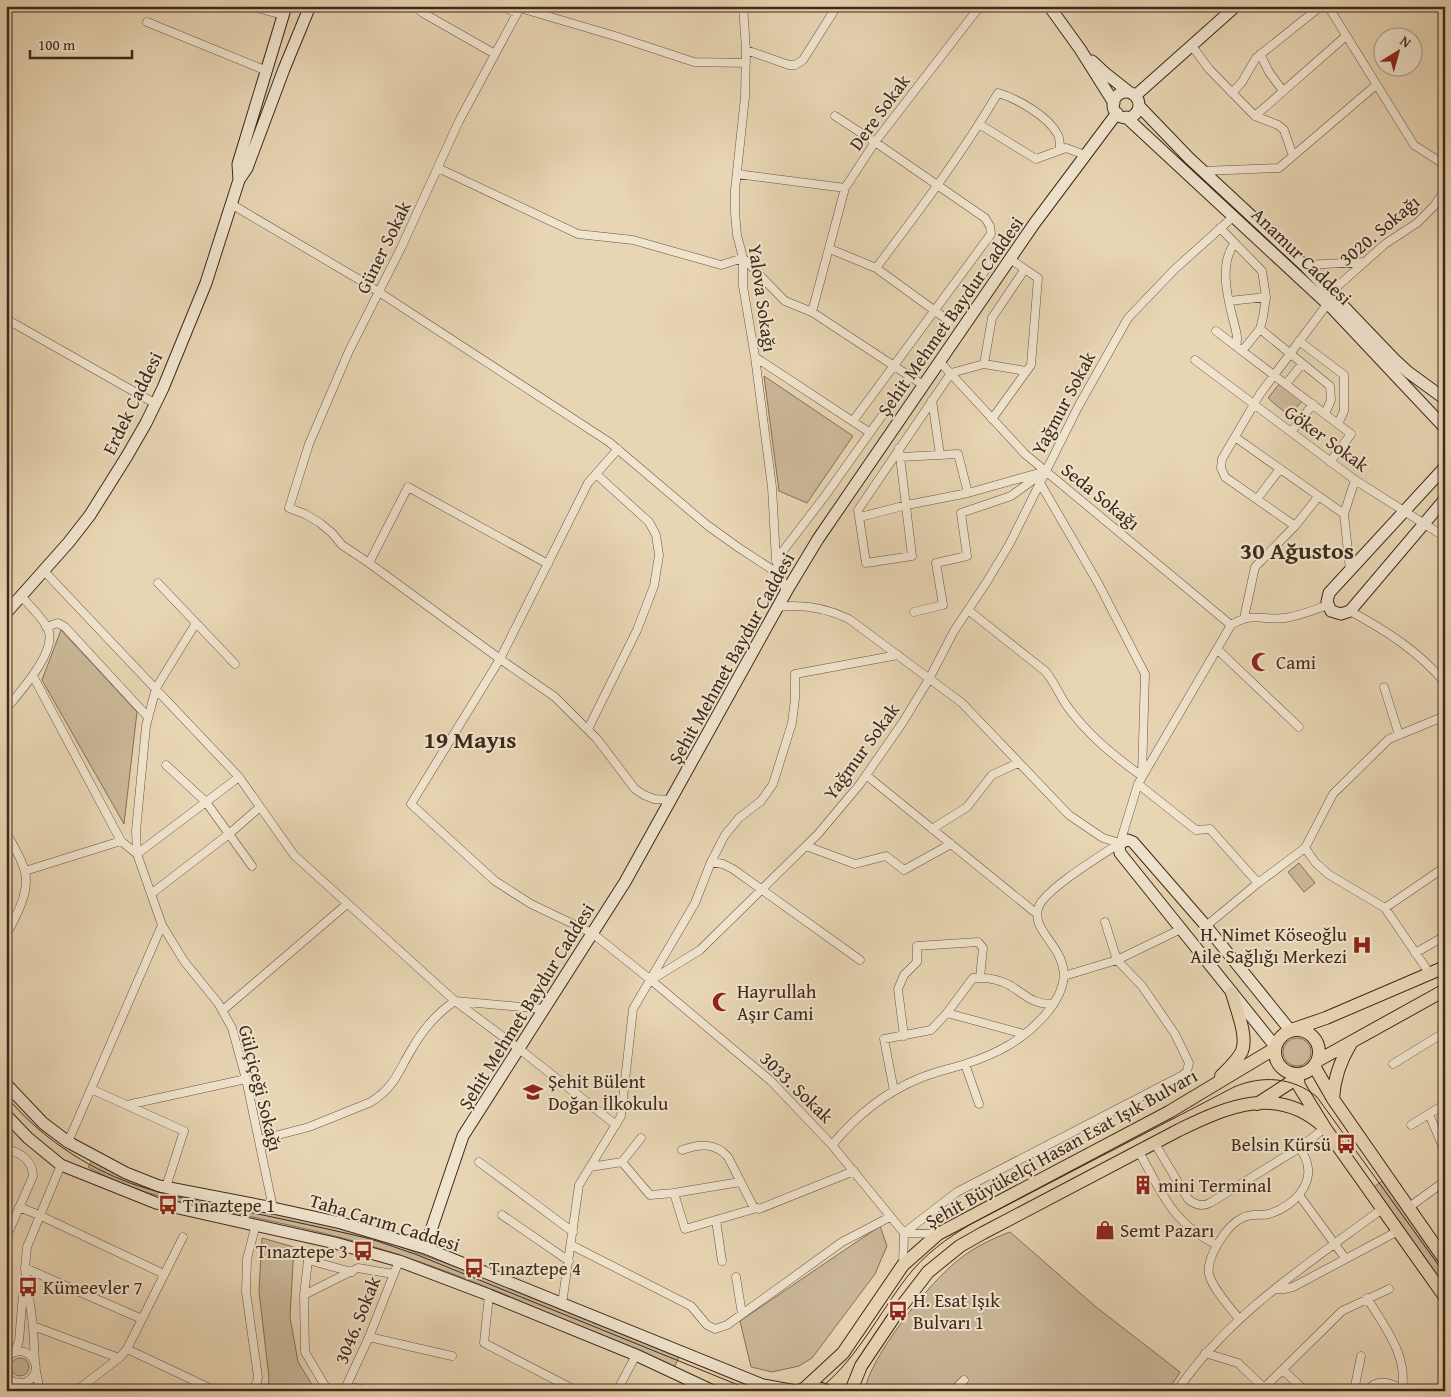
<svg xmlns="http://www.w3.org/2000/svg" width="1451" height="1397" viewBox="0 0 1451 1397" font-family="'Gentium Book Plus',serif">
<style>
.green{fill:#cbb899;stroke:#85705a}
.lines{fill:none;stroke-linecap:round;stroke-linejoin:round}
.street-casing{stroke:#695341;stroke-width:9}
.secondary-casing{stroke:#3f281b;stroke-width:13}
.primary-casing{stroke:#3f281b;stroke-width:14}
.street{stroke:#f0e4ce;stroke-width:8}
.secondary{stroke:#f0e4ce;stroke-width:11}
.primary{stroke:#e8d5b3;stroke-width:12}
.tram{stroke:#3f281b;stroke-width:1}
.labels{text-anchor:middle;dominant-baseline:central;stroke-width:4;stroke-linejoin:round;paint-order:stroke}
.street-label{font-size:19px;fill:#3f281b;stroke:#f0e4ce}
.poi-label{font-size:19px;fill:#3f281b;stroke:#f0e4ce;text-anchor:start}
.district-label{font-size:24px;font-weight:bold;fill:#3f281b;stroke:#f0e4ce}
</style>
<rect width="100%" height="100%" fill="#e8d5b3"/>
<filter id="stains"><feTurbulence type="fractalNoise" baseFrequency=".004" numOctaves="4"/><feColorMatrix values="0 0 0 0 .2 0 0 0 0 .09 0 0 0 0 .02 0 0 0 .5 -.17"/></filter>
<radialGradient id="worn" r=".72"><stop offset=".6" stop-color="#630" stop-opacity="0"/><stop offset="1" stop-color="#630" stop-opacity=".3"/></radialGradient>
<path class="green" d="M764,376L853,436L807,503L779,491Z
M1280,383L1302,401L1289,416L1268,398Z
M61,630L137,712L124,824L42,680Z
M1299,863L1315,883L1304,892L1288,872Z
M1283 1052a14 14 0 1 1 28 0a14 14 0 1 1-28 0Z
M92,1161L108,1170L329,1225L379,1239L486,1278L679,1357L674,1368C573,1325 473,1276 368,1245C326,1233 285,1224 243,1215C187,1204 139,1195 88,1167Z
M1382,1181L1445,1269V1286L1374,1187Z
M880,1226L887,1246L875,1274L812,1358L799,1366L772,1372L751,1367L740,1321Z
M1010,1232L1096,1307L1180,1372L1168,1391H865C868,1359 930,1282 957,1261C973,1248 991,1239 1010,1232Z
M262,1238L294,1247L290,1317L298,1362L316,1391H268L269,1378L259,1291Z
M11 1367a9 9 0 1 1 18 0a9 9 0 1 1-18 0Z"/>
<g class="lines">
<defs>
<path id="street" d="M250,6L283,15
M414,6L423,13L495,54
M501,6L517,13
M521,6L459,121L401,248L349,351L309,444L289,508L305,514L320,523L332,533L342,545L369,563L500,659L555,697L597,739L635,789L644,795L654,799L671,800
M743,6L746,50L745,97L735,190V213L737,235L743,258V286L755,357L772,487L776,560L786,592
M1328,6L1414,145L1445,165
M520,8L615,36L694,62L746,63
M147,22L267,71
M1192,46L1209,69L1255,116L1278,125L1284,130L1293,156
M746,50L789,65H795L803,60L837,6
M1260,54L1269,72L1283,91
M1232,93L1242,82L1256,58L1321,6
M835,116L875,142L985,218L990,226L991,234L853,421
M1255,116L1346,36
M979,124L1036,159L1066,148L1085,155
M438,168L578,234L633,240L721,265L743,258L785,301L812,312L923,385
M1202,171L1279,168L1376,85
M737,174L845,188
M231,204L365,283L609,442L707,525L739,548L779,574
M1220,228L1262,271L1266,297L1263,317L1260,329L1330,386L1331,400L1325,414
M1235,243C1219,263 1227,296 1233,319C1235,328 1239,337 1236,346
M830,249L876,268
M1304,265L1364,262
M1229,301L1266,297
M812,312L845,188L875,142L980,6
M6,319L156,404
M949,321L876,268C919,211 962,154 998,93C1018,99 1048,116 1058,135C1060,139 1060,145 1060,150
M1216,331L1351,434L1330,462
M1299,341L1344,375V411L1338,424
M1242,351L1260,329
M755,357L869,432
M1195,360L1355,480L1445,537
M939,361L1025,454L1231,625
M984,364L992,318L1025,269
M1286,384L1302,364
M932,400L940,455
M992,419L1031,365L1038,278L1010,259
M1291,432L1313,404
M1235,437L1344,514
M899,448L912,556L866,563L858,510L951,373L984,364L1026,371
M618,449L588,483L500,659L411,804L495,881L531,904L592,933L651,980L771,1081L832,1145L904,1233L957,1192L1183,1075L1187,1071L1189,1063L1175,1034L1142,986L1117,960L1105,922
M900,457L958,454L968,493
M1040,483L1098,583L1145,674L1142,776
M1318,497L1295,526L1225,477L1221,468L1222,459L1260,394L1328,303L1331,292L1385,244L1417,223L1434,206L1445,190
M1257,499L1280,469
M860,517L907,505L968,493L1039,473
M776,560L825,496L999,251
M369,563L408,487L548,564
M1350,570L1344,514L1355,480
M44,571L239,777L294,855L455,1001L518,1048L616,1125
M158,583L235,664
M778,607C803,604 826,608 849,619L962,703L1069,815L1103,838L1120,843
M968,610L1045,671C1055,682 1060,698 1070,710C1090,737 1116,758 1142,776
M1350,611C1385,630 1420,652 1445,683
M914,612L943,605L936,563L967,556L961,513L1011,496L1044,472
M1244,618L1255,567L1295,526
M196,623L156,688L146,726L136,831L137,854L162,925L184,961L218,1003L232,1028L246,1079L273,1208
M46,627L58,623L65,627L148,717
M1217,649L1299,727
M33,676L121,841L137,854L239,777
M1384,687L1399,735
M6,709C19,693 58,651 48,629C42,617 30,606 21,596
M588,729L637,630L654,586L659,555L656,535L649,522L596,474
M166,765L206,802L252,866
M866,775L1037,914
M1138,784L1196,830L1210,829L1258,883
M932,829L967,807L992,775L1018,763
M6,832C12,844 22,858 25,872C30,894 15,917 6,936
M806,846L855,864L886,856L904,870L951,844
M1305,848L1315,862L1328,874L1385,908L1430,974
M711,862L723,864L733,869L860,960
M25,871L121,841
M151,894L229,834L260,807
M1385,908L1445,867
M1206,926L1258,883L1305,848L1333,794L1389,739L1445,716
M1415,953L1445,936
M1064,976L1117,960L1181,929
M651,980L700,950L818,834L860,784L903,722L929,679L954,631L986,583L1009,545L1078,407L1128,318L1175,269L1234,216
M223,1010L347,904
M947,1013L1024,1034
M904,1036L898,989L904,975L917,962V946L978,942L983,948L980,978
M965,1064L979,1104
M1393,1064L1445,1032
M91,1089L184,1131L166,1187
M894,1091L884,1039L931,1030L947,1013L973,978C986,977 999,979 1011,986C1027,996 1032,1004 1053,1004
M127,1105L246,1079
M1429,1114L1445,1152
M1411,1125L1445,1104
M259,1140L309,1127L371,1102C396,1086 398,1071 413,1047C424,1028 437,1013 455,1001L543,1009
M68,1142L162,925
M1154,1142L1188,1199C1195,1205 1202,1207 1210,1203L1299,1148L1325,1128
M832,1145C856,1116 884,1093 918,1079C934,1072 950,1069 965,1064C997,1054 1023,1040 1045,1015C1096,956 1025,938 1039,906C1047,888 1102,855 1120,843L1138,784L1231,625C1252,611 1264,621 1285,618C1300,616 1314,610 1328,605
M6,1149C20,1152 33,1161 33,1176L6,1238
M682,1150C699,1144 715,1142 728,1157L753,1206L759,1209L854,1171
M1138,1150C1161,1191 1172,1224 1217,1245
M479,1162L573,1232
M622,1162L641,1138
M590,1167L622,1162L650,1195L674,1193L685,1229L757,1208
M674,1193L740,1182
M1299,1195L1345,1258
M19,1207L39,1215L164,1274
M1408,1208L1445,1181
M502,1215L569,1261
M716,1220L722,1261
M571,1245L691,1306L707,1325L715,1329L727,1325L842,1242L890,1217
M903,1265L904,1233L938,1234
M25,1268L142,1319
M736,1277L742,1314
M1275,1289H1284L1293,1287L1398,1231
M304,1295L308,1260L352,1272
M489,1295L484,1343L577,1391
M1367,1298C1384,1326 1408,1355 1402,1389
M562,1304L579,1185L621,1116L633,1009L695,903L711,862L725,835L739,818L761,801L773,784L792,723L795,699V674L898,655
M1239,1319C1230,1307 1212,1288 1209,1274C1206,1257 1227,1225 1242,1218C1251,1213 1260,1216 1269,1214C1298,1205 1322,1176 1299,1148
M33,1326L119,1358
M369,1337L452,1356
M127,1349L216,1391
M15,1352L19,1341L24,1282
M1205,1353L1238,1363L1264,1388
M6,1359C24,1336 51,1370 25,1383L13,1382L6,1375
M35,1362L33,1326L25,1268L27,1247L61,1165
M1283,1370L1305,1391
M36,1371L40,1391
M347,1387L377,1391
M76,1391L119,1358L127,1349L183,1237
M252,1391L257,1382L258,1377L246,1292L247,1259L256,1224
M328,1391L305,1352L304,1295L358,1268L393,1274
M344,1391L369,1337L399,1261
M617,1391L636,1355
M953,1391L964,1380
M1177,1391C1229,1314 1308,1264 1382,1209
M1261,1391L1342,1311L1389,1289
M1354,1391L1361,1356
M1368,1391C1377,1376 1393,1384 1406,1391"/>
<path id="secondary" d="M1049,6L1080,49L1114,103
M1092,61L1105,73L1129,92
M1113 105a13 13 0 1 1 26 0a13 13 0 1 1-26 0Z
M1135,96L1236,6
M1139,106L1189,158L1304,265L1394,359L1408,372L1445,399
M1126,117L1333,309L1445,428
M239,180L238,164L286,6
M1445,467L1329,593L1327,602L1331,611L1341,614L1350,611L1445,499
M6,613L69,542L90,515L127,456L146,423L163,388L206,283L239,180L247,168L284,69L310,6
M1275,1046L1120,853L1119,846L1122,842L1128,840L1133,842L1206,926L1290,1030
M6,1084L43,1123L68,1142L126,1173L159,1186L273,1208L341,1223L425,1248L763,1385L796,1391
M6,1115L28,1138L61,1165L156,1203L335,1243L399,1261L489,1295L636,1355L713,1391
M425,1248L463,1136L625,882L786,592L818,539L1034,224L1117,113"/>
<path id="primary" d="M1294,1029L1326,1018L1445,967
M1275 1052a22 22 0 1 1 44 0a22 22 0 1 1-44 0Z
M1317,1061L1445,990
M1314,1066L1333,1099L1445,1260
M1297,1074L1299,1086L1325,1128L1445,1297
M1221,1076C1228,1069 1238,1060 1242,1051C1248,1036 1236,1008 1232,993
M1333,1099C1334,1079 1340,1061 1351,1043
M1257,1104L1291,1082L1295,1074
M803,1389L815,1387L827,1391
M804,1389L843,1353L903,1265L938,1234L1169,1112L1274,1049
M851,1391L861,1366L898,1311L928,1272L960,1246L983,1233L1179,1130C1228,1106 1279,1084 1325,1128"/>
</defs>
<use href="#street" class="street-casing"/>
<use href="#secondary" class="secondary-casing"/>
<use href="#primary" class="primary-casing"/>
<use href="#street" class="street"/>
<use href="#secondary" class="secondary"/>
<use href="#primary" class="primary"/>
<path class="tram" d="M6,1096C39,1136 85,1167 133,1184C173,1198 216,1205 258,1214C291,1221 324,1228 358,1236C377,1240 396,1248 415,1254L753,1391
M816,1391C852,1367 880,1312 907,1277C924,1255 947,1238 971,1224L1234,1087C1262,1075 1293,1077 1317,1097L1445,1274"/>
</g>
<defs>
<symbol id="mosque-bare" viewBox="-9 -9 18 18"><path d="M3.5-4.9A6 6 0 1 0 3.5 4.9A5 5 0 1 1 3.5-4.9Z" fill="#8f2418" stroke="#f0e4ce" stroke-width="2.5" paint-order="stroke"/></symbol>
<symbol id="hospital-bare" viewBox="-9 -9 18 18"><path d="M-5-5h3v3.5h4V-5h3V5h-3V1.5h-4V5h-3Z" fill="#8f2418" stroke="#f0e4ce" stroke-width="2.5" paint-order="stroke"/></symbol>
<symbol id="school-bare" viewBox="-9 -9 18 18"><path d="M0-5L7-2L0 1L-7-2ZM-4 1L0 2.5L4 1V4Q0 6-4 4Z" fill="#8f2418" stroke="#f0e4ce" stroke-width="2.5" paint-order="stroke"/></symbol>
<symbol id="bus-bare" viewBox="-9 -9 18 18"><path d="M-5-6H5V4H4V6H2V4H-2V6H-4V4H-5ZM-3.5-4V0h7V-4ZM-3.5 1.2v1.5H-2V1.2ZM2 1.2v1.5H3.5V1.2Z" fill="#8f2418" stroke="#f0e4ce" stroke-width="2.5" paint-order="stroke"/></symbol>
<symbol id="building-bare" viewBox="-9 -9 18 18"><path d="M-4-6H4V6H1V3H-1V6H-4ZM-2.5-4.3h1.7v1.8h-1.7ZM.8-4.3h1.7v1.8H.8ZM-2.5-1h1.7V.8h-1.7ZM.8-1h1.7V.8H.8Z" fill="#8f2418" stroke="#f0e4ce" stroke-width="2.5" paint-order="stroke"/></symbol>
<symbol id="shop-bare" viewBox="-9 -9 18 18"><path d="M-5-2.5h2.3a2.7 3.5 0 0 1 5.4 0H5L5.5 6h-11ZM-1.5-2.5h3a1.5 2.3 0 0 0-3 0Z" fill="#8f2418" stroke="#f0e4ce" stroke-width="2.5" paint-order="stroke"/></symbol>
</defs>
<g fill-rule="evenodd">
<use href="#mosque-bare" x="1247" y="648" width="28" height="28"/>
<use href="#hospital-bare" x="1348" y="931" width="28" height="28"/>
<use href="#mosque-bare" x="708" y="988" width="28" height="28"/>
<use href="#school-bare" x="519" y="1078" width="28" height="28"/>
<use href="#bus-bare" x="1332" y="1130" width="28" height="28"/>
<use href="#building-bare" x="1129" y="1171" width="28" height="28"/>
<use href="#bus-bare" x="154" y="1191" width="28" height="28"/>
<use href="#shop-bare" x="1091" y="1216" width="28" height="28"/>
<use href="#bus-bare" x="349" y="1237" width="28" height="28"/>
<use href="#bus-bare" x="460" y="1254" width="28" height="28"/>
<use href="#bus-bare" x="14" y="1273" width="28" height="28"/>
<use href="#bus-bare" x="884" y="1297" width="28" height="28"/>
</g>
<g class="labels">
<g class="street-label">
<text transform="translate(879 112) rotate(-54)">Dere Sokak</text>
<text transform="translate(1379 230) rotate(-40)">3020. Sokağı</text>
<text transform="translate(383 247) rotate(-64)">Güner Sokak</text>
<text transform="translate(1302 256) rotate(44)">Anamur Caddesi</text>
<text transform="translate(763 298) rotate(82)">Yalova Sokağı</text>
<text transform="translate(950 316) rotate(-55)">Şehit Mehmet Baydur Caddesi</text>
<text transform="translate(132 403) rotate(-64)">Erdek Caddesi</text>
<text transform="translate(1063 403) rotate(-62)">Yağmur Sokak</text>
<text transform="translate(1327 438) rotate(36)">Göker Sokak</text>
<text transform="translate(1101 496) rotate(39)">Seda Sokağı</text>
<text transform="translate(731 658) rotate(-61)">Şehit Mehmet Baydur Caddesi</text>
<text transform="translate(861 751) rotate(-54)">Yağmur Sokak</text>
<text transform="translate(526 1006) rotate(-58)">Şehit Mehmet Baydur Caddesi</text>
<text transform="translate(797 1087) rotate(44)">3033. Sokak</text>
<text transform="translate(261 1088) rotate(76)">Gülçiçeği Sokağı</text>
<text transform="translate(1061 1148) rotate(-29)">Şehit Büyükelçi Hasan Esat Işık Bulvarı</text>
<text transform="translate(385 1222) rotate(17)">Taha Carım Caddesi</text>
<text transform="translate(357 1320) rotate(-68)">3046. Sokak</text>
</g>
<g class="poi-label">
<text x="1276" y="662">Cami</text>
<text x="1347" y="934" text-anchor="end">H. Nimet Köseoğlu<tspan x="1347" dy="22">Aile Sağlığı Merkezi</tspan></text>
<text x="737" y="991">Hayrullah<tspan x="737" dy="22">Aşır Cami</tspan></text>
<text x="548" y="1081">Şehit Bülent<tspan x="548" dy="22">Doğan İlkokulu</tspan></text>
<text x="1331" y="1144" text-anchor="end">Belsin Kürsü</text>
<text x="1158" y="1185">mini Terminal</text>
<text x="183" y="1205">Tınaztepe 1</text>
<text x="1120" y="1230">Semt Pazarı</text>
<text x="348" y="1251" text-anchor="end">Tınaztepe 3</text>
<text x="489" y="1268">Tınaztepe 4</text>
<text x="43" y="1287">Kümeevler 7</text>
<text x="913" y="1300">H. Esat Işık<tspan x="913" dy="22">Bulvarı 1</tspan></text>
</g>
<g class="district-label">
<text x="1297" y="550">30 Ağustos</text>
<text x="470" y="739">19 Mayıs</text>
</g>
</g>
<rect width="1451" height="1397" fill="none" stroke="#e8d5b3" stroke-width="25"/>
<rect x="8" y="8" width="1436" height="1382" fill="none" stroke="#3f281b" stroke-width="2.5"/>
<rect x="12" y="12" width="1426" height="1372" fill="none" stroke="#3f281b"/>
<g transform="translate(1398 52) rotate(37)"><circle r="24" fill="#f0e4ce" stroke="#a99986"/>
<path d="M0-4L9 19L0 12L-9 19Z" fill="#8f2418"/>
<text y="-8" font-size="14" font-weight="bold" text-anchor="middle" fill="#3f281b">N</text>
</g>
<path d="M30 50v8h102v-8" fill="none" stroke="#3f281b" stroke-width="2.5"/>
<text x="38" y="50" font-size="15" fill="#3f281b" stroke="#f0e4ce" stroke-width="4" paint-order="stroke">100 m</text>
<rect width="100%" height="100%" filter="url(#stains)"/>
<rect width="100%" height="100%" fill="url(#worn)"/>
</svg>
